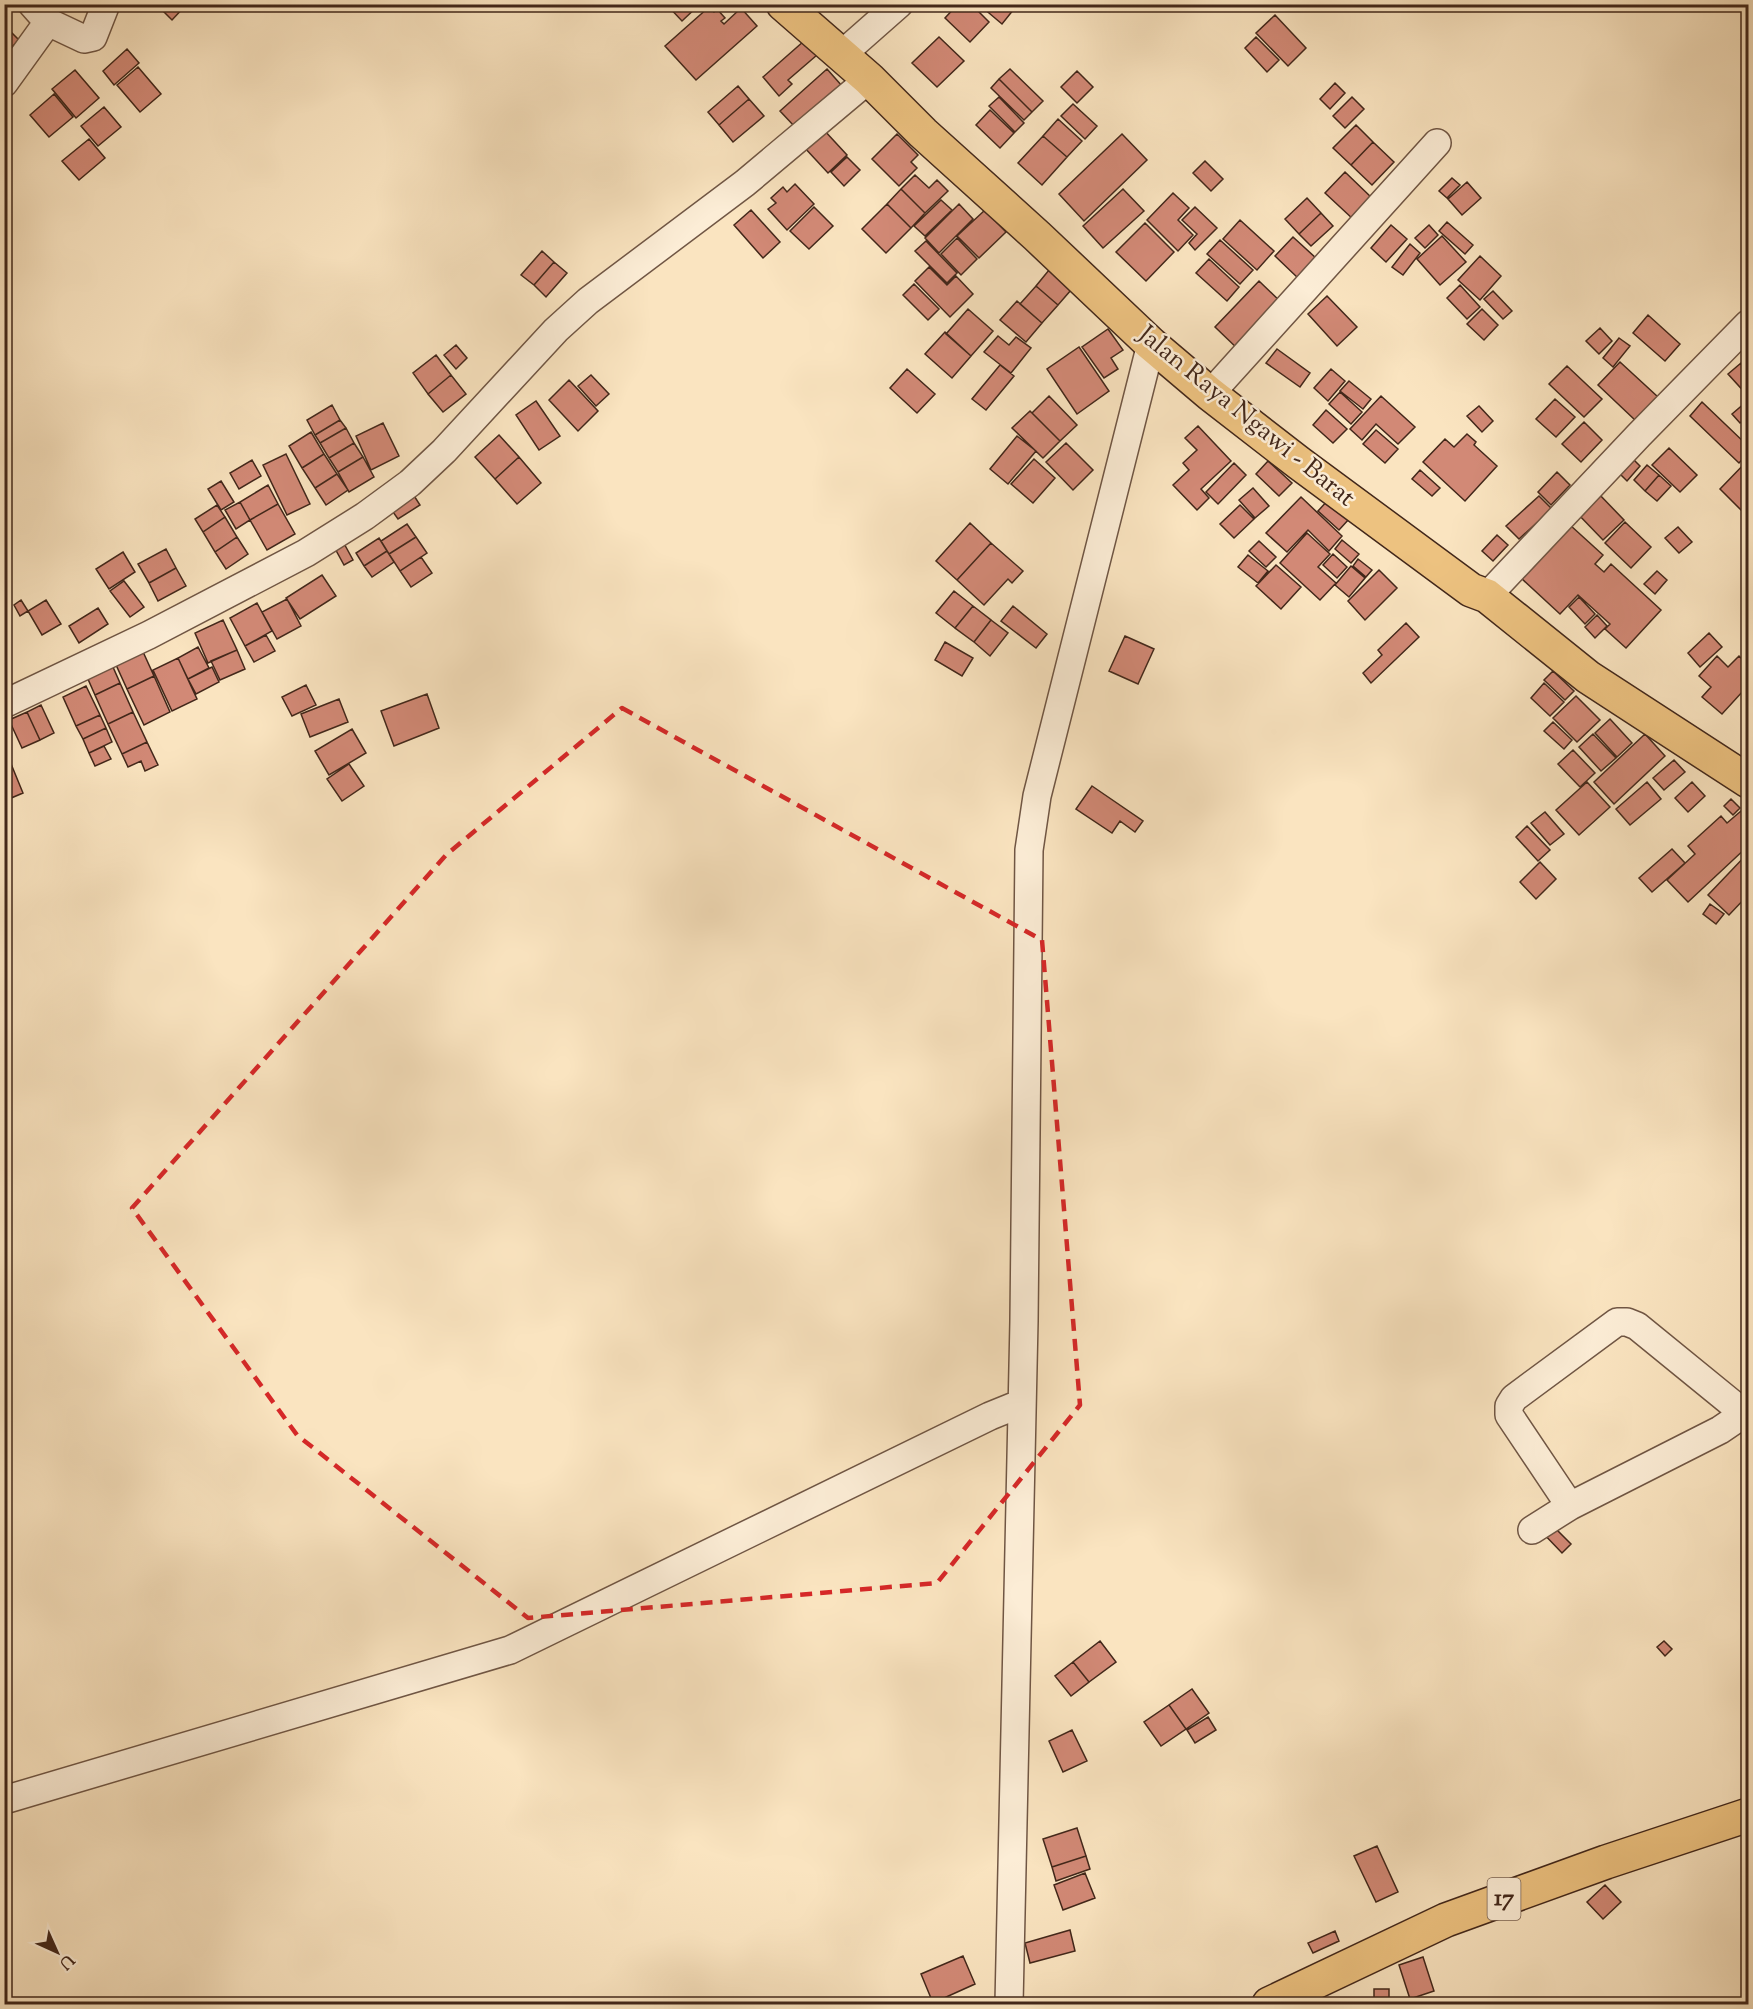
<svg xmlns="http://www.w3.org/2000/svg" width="1753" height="2009" viewBox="0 0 1753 2009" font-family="'Sorts Mill Goudy',serif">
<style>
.building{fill:#d28976;stroke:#42271a;stroke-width:1.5}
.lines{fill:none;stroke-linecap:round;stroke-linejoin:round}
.minor-casing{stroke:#705644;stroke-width:30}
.major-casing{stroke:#42271a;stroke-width:36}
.highway-casing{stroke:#42271a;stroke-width:36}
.minor{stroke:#fcedd6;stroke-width:27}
.major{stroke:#edc280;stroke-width:33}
.highway{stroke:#edc280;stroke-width:33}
.marked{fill:none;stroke:#d62828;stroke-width:4.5;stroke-dasharray:12 8;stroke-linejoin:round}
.labels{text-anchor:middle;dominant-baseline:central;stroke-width:5;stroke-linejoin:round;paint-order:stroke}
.shield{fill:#fcedd6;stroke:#7a6252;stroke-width:1.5}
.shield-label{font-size:24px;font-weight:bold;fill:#42271a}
.street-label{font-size:26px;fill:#42271a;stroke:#fcedd6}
</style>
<rect width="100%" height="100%" fill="#fae4c0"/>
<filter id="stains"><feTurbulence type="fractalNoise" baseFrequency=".00333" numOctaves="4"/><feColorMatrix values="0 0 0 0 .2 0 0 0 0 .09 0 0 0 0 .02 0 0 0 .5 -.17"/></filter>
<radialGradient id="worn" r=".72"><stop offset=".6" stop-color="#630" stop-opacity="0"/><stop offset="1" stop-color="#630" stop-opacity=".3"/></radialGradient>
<path class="building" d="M164,4H187L172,20L160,8Z
M666,4H700L682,21Z
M958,4H971L989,22L970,42L945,18Z
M986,4H1018L1002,24L983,8Z
M709,7L714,12L717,9L725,18L721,21L724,24L741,8L757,26L696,80L665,46Z
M1275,15L1306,48L1288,66L1256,33Z
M4,25L19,40L4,55Z
M939,37L964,61L937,87L912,63Z
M1256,37L1279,60L1267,72L1245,48Z
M804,41L817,55L788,80L792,84L779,96L763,77Z
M127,49L139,63L114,85L103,71Z
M138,67L161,94L140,112L117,85Z
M827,69L842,86L795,127L780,111Z
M1010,69L1043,101L1032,112L999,79Z
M75,70L99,98L76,118L52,89Z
M1077,71L1093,87L1077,103L1061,87Z
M999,79L1032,112L1024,120L991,88Z
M1335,83L1345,93L1330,109L1320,99Z
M738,86L749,99L719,125L708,112Z
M54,94L73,117L49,137L30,115Z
M999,97L1024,123L1015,132L989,106Z
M1352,97L1364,109L1345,128L1333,116Z
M749,99L764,116L733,142L719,125Z
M1073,104L1097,126L1085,139L1061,116Z
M104,107L121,127L98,146L81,126Z
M990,110L1014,133L1000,148L976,125Z
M1058,119L1082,141L1067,157L1043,136Z
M1356,125L1373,142L1351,165L1333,148Z
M823,129L847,155L828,173L804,147Z
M897,134L918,155L911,162L917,168L899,186L872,159Z
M1122,134L1147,160L1084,221L1059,194Z
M1043,136L1067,157L1042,185L1018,163Z
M89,139L105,158L79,180L62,161Z
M1373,142L1394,162L1372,185L1351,165Z
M847,157L860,170L844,186L831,172Z
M1205,161L1223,179L1211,191L1193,173Z
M1345,172L1373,199L1354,220L1325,193Z
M915,175L929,188L937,180L948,191L925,213L901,189Z
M1452,178L1460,185L1447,198L1439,191Z
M1467,182L1481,198L1462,215L1448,199Z
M795,184L814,204L787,230L768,209L776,203L771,198L783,187L787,192Z
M901,189L925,213L911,228L887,204Z
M1123,189L1144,211L1103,248L1083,226Z
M1173,193L1189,208L1178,220L1193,235L1178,251L1147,220Z
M1307,198L1321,213L1299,234L1285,219Z
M941,200L952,210L925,236L914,226Z
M887,204L911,228L886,253L862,229Z
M959,204L973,219L939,253L925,238Z
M814,207L833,226L809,249L790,231Z
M1195,207L1217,228L1195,250L1189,243L1197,234L1182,220Z
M751,210L780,242L763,258L734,225Z
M985,210L1006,232L979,258L957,236Z
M1321,213L1333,226L1311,246L1299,234Z
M1240,220L1274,251L1257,270L1223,239Z
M1447,222L1473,245L1465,254L1439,231Z
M1145,223L1174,252L1146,281L1116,252Z
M1391,225L1407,239L1386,262L1371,248Z
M1429,225L1438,235L1425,248L1415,238Z
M1442,236L1466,262L1440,285L1417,259Z
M1293,237L1317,259L1299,279L1275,256Z
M957,238L977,259L961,275L941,254Z
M1220,240L1253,270L1240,284L1207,254Z
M926,241L957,273L947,283L915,251Z
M1410,244L1420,253L1403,275L1392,267Z
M542,251L554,262L534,285L521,275Z
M1480,256L1501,276L1480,300L1458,280Z
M1209,259L1239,287L1227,301L1196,273Z
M554,262L567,273L546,297L534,285Z
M929,267L947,285L956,276L973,294L950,317L915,281Z
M1049,270L1071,290L1058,305L1036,286Z
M1259,281L1285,306L1241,352L1215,327Z
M914,284L939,309L928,320L903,295Z
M1460,285L1480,307L1467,319L1447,298Z
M1036,286L1058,305L1042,323L1020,304Z
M1493,291L1512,311L1503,319L1484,299Z
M1327,296L1357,327L1337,346L1308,314Z
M1017,301L1042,323L1026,342L1000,320Z
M968,309L993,331L971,356L946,334Z
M1482,309L1498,325L1484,340L1467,324Z
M1648,315L1680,344L1665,361L1633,333Z
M1600,328L1612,341L1599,354L1586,341Z
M1108,329L1123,350L1111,358L1118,369L1104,378L1082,347Z
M945,332L971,356L952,378L925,354Z
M998,336L1009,345L1016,337L1031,348L1011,373L984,352Z
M1619,338L1630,346L1613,367L1603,358Z
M456,345L467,358L456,369L444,355Z
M1079,347L1109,391L1077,414L1047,369Z
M1277,349L1310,373L1300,387L1266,363Z
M436,355L451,375L428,394L413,373Z
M1620,362L1658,397L1636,421L1598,385Z
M1741,363L1748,371V396L1728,374Z
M1000,365L1014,376L986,410L972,399Z
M1567,366L1602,399L1584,417L1549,384Z
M907,369L935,394L917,413L890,388Z
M1331,369L1345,381L1328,401L1314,388Z
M451,375L466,394L443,412L428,394Z
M591,375L609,394L596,406L578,386Z
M569,380L598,411L578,431L549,400Z
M1349,381L1371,399L1363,409L1340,391Z
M1340,392L1362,412L1351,424L1329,404Z
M1049,396L1077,425L1060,441L1032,413Z
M1381,396L1415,427L1398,444L1376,424L1362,440L1350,429Z
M1555,399L1575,417L1556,437L1536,419Z
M536,401L560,436L539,450L516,415Z
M1702,402L1748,446V453L1739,463L1690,416Z
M1745,403L1748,408V416L1740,423L1732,414Z
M332,405L340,420L315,435L307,420Z
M1479,406L1493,421L1482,432L1467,416Z
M1326,410L1347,429L1333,443L1313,425Z
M1030,411L1060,441L1043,458L1012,428Z
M340,420L346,428L320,443L315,435Z
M1584,422L1602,440L1581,462L1562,444Z
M383,423L399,456L371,470L356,436Z
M1198,426L1231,461L1201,489L1209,498L1197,510L1173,485L1189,470L1183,463L1197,450L1185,438Z
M346,428L354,443L329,458L320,443Z
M1376,430L1398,449L1385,463L1363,444Z
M311,432L324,454L302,468L289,446Z
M1467,434L1476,442L1474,445L1497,466L1465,501L1423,462L1445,439L1454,447Z
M499,435L519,457L495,479L475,457Z
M1017,436L1036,451L1008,484L990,469Z
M354,443L363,457L338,472L329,458Z
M1066,443L1093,470L1073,490L1046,462Z
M1669,448L1697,475L1680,492L1652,465Z
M286,454L310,504L287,515L263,465Z
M324,454L337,474L315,488L302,468Z
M363,457L374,477L349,492L338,472Z
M519,457L541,483L517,504L495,479Z
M1631,457L1640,466L1627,481L1617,471Z
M1034,459L1055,478L1033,503L1011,484Z
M252,460L261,476L239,489L230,473Z
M1748,460V517L1720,489Z
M1268,461L1292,483L1279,496L1256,474Z
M1234,463L1246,475L1218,504L1206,492Z
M1647,465L1659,475L1645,491L1634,480Z
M1420,470L1440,488L1432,496L1412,479Z
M1557,472L1570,485L1551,505L1538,492Z
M337,474L348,490L326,505L315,488Z
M1659,475L1671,486L1657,501L1645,491Z
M221,481L234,502L221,510L208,489Z
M268,485L278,504L250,520L240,502Z
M409,488L420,505L398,519L386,502Z
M1253,488L1269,506L1255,518L1239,500Z
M1597,492L1624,520L1603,540L1576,512Z
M1539,496L1552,509L1519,539L1506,526Z
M1301,497L1342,536L1329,551L1308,530L1287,552L1266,533Z
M1329,499L1349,519L1339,530L1318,511Z
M240,502L250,520L236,529L225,510Z
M278,504L295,534L267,550L250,520Z
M217,505L225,517L203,532L195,519Z
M1240,505L1254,519L1234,538L1220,524Z
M225,517L237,537L215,552L203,532Z
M1625,522L1651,547L1631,568L1605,543Z
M970,523L991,543L957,580L936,561Z
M407,524L416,537L389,554L381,541Z
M1570,525L1603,555L1595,564L1604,572L1611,564L1661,610L1626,648L1605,629L1610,624L1578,595L1560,614L1521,578Z
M1678,527L1692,542L1679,553L1665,538Z
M1307,533L1330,554L1318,567L1336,583L1320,600L1280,563Z
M1497,535L1508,545L1493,561L1482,551Z
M237,537L248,554L226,569L215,552Z
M416,537L427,553L400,571L389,554Z
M341,538L353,560L344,565L332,543Z
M379,538L387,551L364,566L356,553Z
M1342,540L1359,554L1351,563L1335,549Z
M1259,541L1276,557L1266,567L1249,551Z
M991,543L1023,571L1012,583L1008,579L984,605L957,580Z
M166,549L176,568L149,583L138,564Z
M387,551L394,562L372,577L364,566Z
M123,552L135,572L109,589L96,569Z
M1333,554L1347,567L1337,578L1323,565Z
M1248,555L1268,571L1258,583L1238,567Z
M421,557L432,573L411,587L400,571Z
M1358,559L1372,570L1366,577L1353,566Z
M1276,565L1301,587L1281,609L1256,586Z
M1351,566L1365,578L1349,597L1335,585Z
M176,568L186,586L158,601L149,583Z
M1379,570L1397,588L1365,620L1348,601Z
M1657,571L1667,580L1655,594L1644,584Z
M322,575L336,596L300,619L286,598Z
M124,581L144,607L130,617L110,591Z
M954,591L973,606L955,628L936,613Z
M1579,597L1595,614L1585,624L1569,607Z
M287,599L301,626L277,639L262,612Z
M21,600L28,611L20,616L14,605Z
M46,600L61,624L42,635L28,611Z
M257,603L272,631L245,646L230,618Z
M973,606L991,620L974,642L955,628Z
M1013,606L1047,634L1036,648L1001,621Z
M98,608L108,624L79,643L69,626Z
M1597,615L1607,626L1595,638L1585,627Z
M223,620L237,650L208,663L195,633Z
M991,620L1008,633L990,656L974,642Z
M1406,623L1419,637L1371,683L1363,673L1382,655L1378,650Z
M1709,633L1722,647L1700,667L1688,653Z
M266,635L275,651L254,662L245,646Z
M1125,636L1154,649L1138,684L1109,671Z
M945,642L973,658L962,676L935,660Z
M139,643L154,676L127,689L112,656Z
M198,647L209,668L188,679L178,658Z
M237,650L245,669L220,680L211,661Z
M1717,656L1728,667L1739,656L1748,665V696L1743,691L1722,714L1702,697L1711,687L1699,676Z
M109,658L120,683L95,695L84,670Z
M178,658L197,699L172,711L153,670Z
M212,667L219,682L196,694L188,679Z
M1553,671L1574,691L1565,700L1544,680Z
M154,676L170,712L144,725L127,689Z
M120,683L133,712L108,724L95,695Z
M1544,683L1564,702L1550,716L1531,698Z
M306,685L316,705L292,716L282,697Z
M86,686L100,715L76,726L63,697Z
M427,694L439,728L394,746L381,711Z
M1576,696L1600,720L1577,742L1553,718Z
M339,699L348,722L310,737L301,714Z
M41,705L54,733L40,740L27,712Z
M27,712L40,740L22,748L9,720Z
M133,712L147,742L122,754L108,724Z
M100,715L106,728L83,739L76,726Z
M1610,719L1632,743L1617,757L1595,733Z
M1553,722L1572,740L1564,749L1544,731Z
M106,728L112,742L89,753L83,739Z
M352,729L366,753L329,775L315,751Z
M1593,734L1616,758L1601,771L1579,747Z
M1645,734L1665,756L1614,804L1594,782Z
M147,742L158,765L145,771L141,761L128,767L122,754Z
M104,746L111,759L95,766L89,753Z
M1573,750L1595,773L1580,787L1558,764Z
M9,759L23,793L4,801V761Z
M1674,760L1685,772L1664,790L1653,778Z
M349,764L364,786L342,801L327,779Z
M1587,782L1610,807L1579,835L1556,810Z
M1647,782L1661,799L1630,825L1616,809Z
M1692,782L1705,796L1688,812L1675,798Z
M1092,786L1143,821L1135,832L1120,821L1112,833L1076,809Z
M1731,799L1740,808L1733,815L1724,806Z
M1741,811L1748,819V846L1688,902L1667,880L1695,854L1688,846L1721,816L1727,823Z
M1545,812L1564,834L1550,845L1531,823Z
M1527,826L1550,850L1538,861L1516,837Z
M1672,849L1685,863L1652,892L1639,878Z
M1748,853V895L1729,915L1708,895Z
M1540,862L1556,879L1536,899L1520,882Z
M1710,904L1724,914L1716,924L1703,914Z
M1550,1523L1571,1544L1562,1553L1541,1531Z
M1100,1641L1116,1662L1089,1682L1073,1662Z
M1664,1641L1672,1649L1665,1656L1657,1647Z
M1073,1662L1089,1682L1071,1696L1055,1676Z
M1192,1689L1209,1713L1186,1729L1169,1705Z
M1169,1705L1186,1729L1161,1746L1144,1722Z
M1208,1717L1216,1730L1195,1743L1187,1730Z
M1072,1730L1087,1761L1063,1772L1049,1741Z
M1077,1828L1086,1856L1052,1867L1043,1839Z
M1377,1846L1398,1892L1376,1902L1354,1856Z
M1086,1856L1090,1869L1056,1881L1052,1867Z
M1085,1873L1095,1898L1063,1910L1054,1885Z
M1605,1885L1621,1902L1603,1919L1587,1902Z
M1070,1930L1075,1951L1030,1963L1025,1943Z
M1335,1931L1339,1941L1313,1953L1308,1943Z
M963,1956L975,1984L933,2003L921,1974Z
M1423,1957L1434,1991L1410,1999L1399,1965Z
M1374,1989H1389V2004H1374Z"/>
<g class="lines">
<defs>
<path id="minor" d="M32,4L48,22L84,39L93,37L106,4
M840,56L899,4
M4,83L48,22
M1210,394L1437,143
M1487,596L1639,435L1748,324
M4,704L149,635L306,553L365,516L410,483L444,451L556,330L588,301L745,183L869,79
M1570,1506L1509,1415V1406L1514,1398L1617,1322H1627L1637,1326L1745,1414
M1532,1530L1570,1506L1720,1430L1748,1411
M4,1800L510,1650L990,1416L1022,1403
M1009,2004L1024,1321L1029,850L1037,796L1151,344"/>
<path id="major" d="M783,4L869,79L923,133L1037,236L1151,344L1210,394L1299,463L1471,590L1487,596L1588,677L1748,781"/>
<path id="highway" d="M1269,2004L1446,1920L1606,1862L1748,1815"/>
</defs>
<use href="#minor" class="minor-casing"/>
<use href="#major" class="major-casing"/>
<use href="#highway" class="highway-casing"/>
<use href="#minor" class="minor"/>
<use href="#major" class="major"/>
<use href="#highway" class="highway"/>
</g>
<path class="marked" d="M622,708L1042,940L1080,1405L937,1583L528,1618L297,1435L132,1208L446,855Z"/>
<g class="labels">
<rect class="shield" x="1487.5" y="1878" width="33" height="42" rx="4.5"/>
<g class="shield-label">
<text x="1504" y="1899">17</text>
</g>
<g class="street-label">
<text transform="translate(1246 417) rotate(39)">Jalan Raya Ngawi - Barat</text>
</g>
</g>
<rect width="1753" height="2009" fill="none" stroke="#fae4c0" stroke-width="24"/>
<rect x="6" y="6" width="1741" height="1997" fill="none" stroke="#42271a" stroke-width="3"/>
<rect x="12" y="12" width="1729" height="1985" fill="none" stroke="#42271a" stroke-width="1.5"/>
<g transform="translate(57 1952) rotate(135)" stroke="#fcedd6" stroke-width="4.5" paint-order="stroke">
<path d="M0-4.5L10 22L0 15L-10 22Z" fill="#42271a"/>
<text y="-9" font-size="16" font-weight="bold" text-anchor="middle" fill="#42271a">U</text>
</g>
<rect width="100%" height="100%" filter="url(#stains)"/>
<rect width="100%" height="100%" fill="url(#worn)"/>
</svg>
